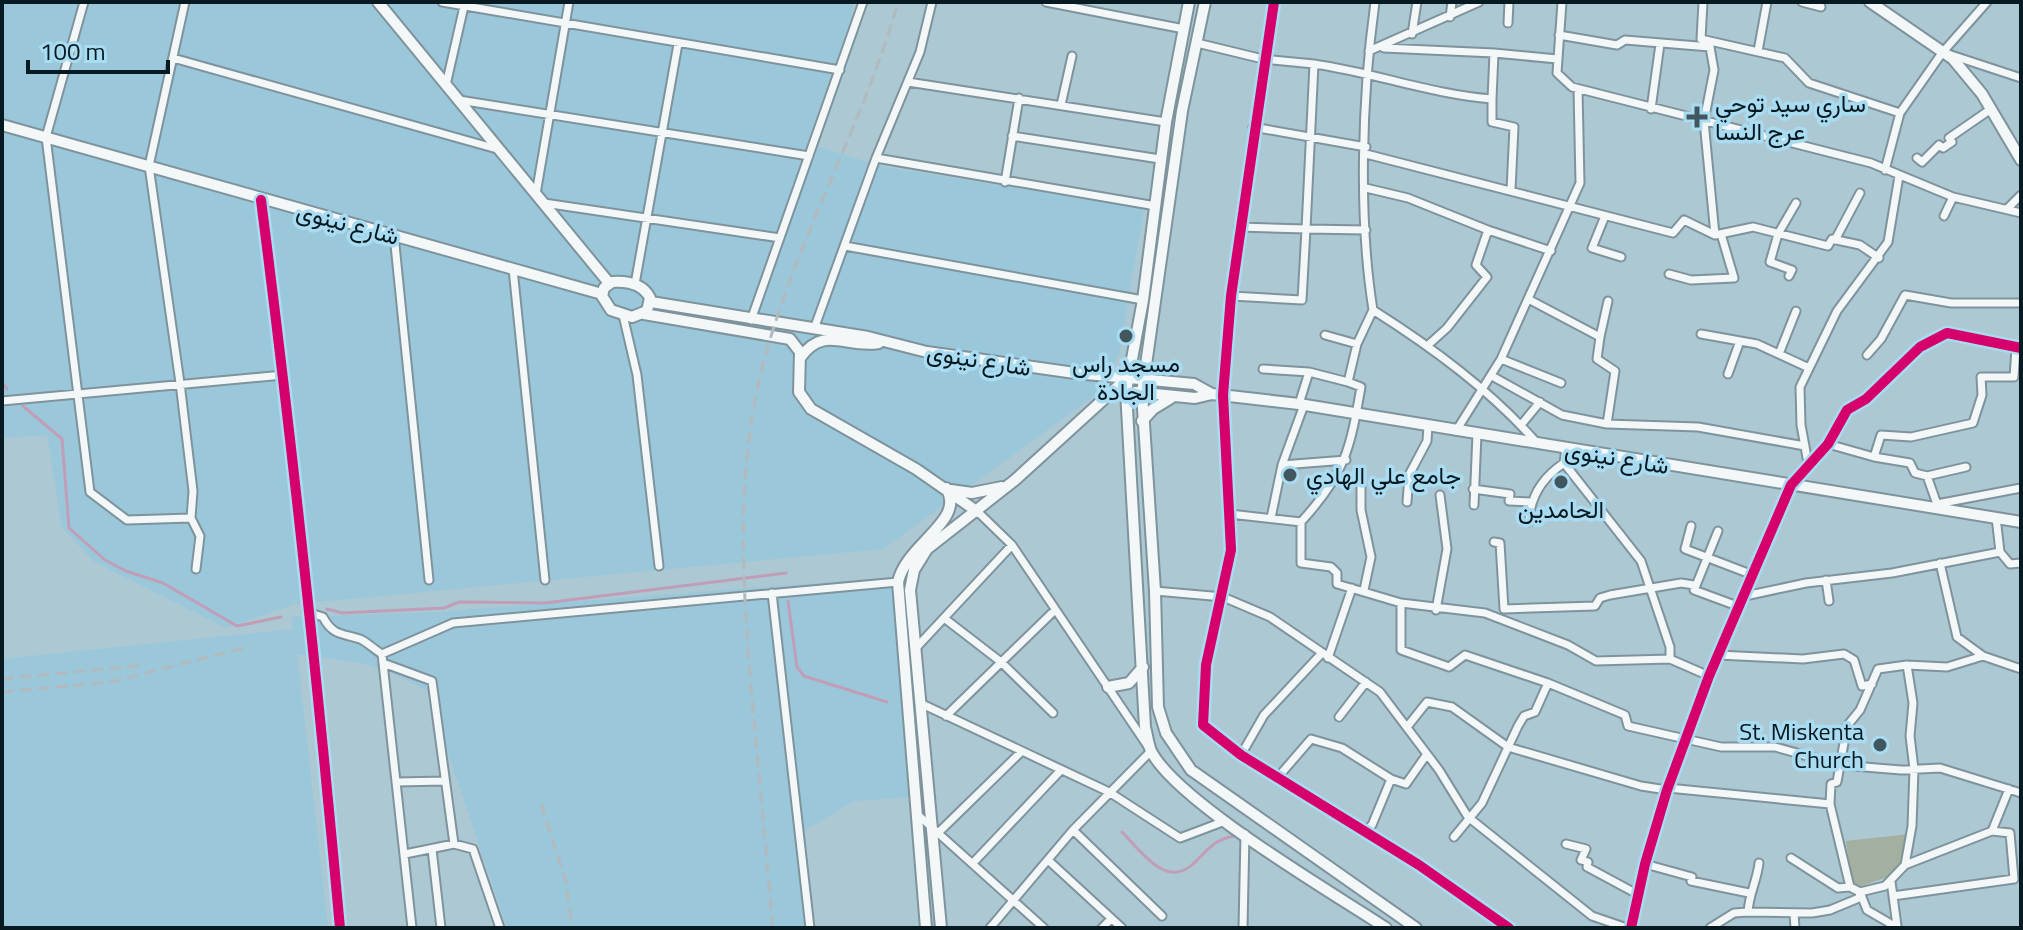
<svg xmlns="http://www.w3.org/2000/svg" width="2023" height="930" viewBox="0 0 2023 930" font-family="'Titillium Web',Vazirmatn,sans-serif">
<style>
.built{fill:#9bc7da}
.green{fill:#a3af9f}
.lines{fill:none;stroke-linecap:round;stroke-linejoin:round}
.stream{stroke:#c19eb8;stroke-width:3}
.minor-casing{stroke:#7e939c;stroke-width:11}
.tertiary-casing{stroke:#7e939c;stroke-width:13}
.secondary-casing{stroke:#7e939c;stroke-width:14}
.minor{stroke:#f3f7f8;stroke-width:7}
.tertiary{stroke:#f3f7f8;stroke-width:9}
.secondary{stroke:#f3f7f8;stroke-width:10}
.rail{stroke:#b2babd;stroke-width:3;stroke-dasharray:12 6;stroke-linecap:butt}
.cycleway-casing{stroke:#a9dbf1;stroke-width:15}
.cycleway{stroke:#d6006c;stroke-width:10}
.poi-dot{fill:#415760;stroke:#a9dbf1;stroke-width:3}
.labels{text-anchor:middle;dominant-baseline:central;stroke-width:7;stroke-linejoin:round;paint-order:stroke}
.poi-label{font-size:24px;fill:#071a22;stroke:#a9dbf1;text-anchor:start}
.street-label{font-size:24px;fill:#071a22;stroke:#a9dbf1}
</style>
<rect width="100%" height="100%" fill="#acc8d3"/>
<path class="built" d="M2,2H853L851,19L807,143L884,167L1144,208L1119,354L1097,394L883,549L295,604L226,628L93,561L62,527L47,435L2,438Z
M896,577L913,797L854,801L805,830L812,928H507L433,709L431,692L392,673L361,663L297,654L328,928H2V659L293,629L291,617L434,612Z"/>
<path class="green" d="M1909,834C1900,886 1893,871 1853,890L1846,841Z"/>
<g class="lines">
<path class="stream" d="M2,382L7,389
M23,406L62,439L69,528L105,560L126,571L163,583L237,626L281,617
M788,601L797,667L804,676L887,702
M327,609L342,613L444,608L459,602L545,603L786,573
M1122,832C1141,851 1166,889 1193,864C1208,850 1213,840 1234,836"/>
<defs>
<path id="minor" d="M84,2L46,137L90,492L127,520L191,518
M185,2L149,166L180,383L193,491L191,518L200,536L196,569
M442,2L840,70
M1046,2L1184,29
M1274,2L1231,296L1223,395L1231,550L1206,665L1203,725L1241,755L1419,865L1509,928
M1375,2C1362,97 1358,216 1373,310C1433,348 1490,390 1537,443
M1562,2L1557,73L1572,87L1871,163L1953,197L2021,213
M1703,2L1701,39L1710,47L1714,70L1704,121L1715,235
M1802,2L1821,7
M1450,17L1452,2
M1508,23L1509,2
M1412,34L1417,2
M1559,35L1617,45L1625,40L1710,47
M1701,39L1785,58L1809,83L1900,113L1885,170
M1197,43L1263,59L1314,64L1306,229L1239,227
M1384,48L1494,53
M1369,51L1479,2
M1758,51L1767,2
M1948,54L2021,78
M173,58L497,149
M1314,64C1377,73 1429,94 1492,99L1494,53L1557,59
M908,82L1166,122
M446,85L465,2
M1492,99V122L1514,127L1511,190
M459,100L809,156
M1061,105L1072,56
M1651,109L1660,44
M1900,113L1942,53L1987,2
M1253,127L1366,147
M1012,136L1160,159
M1366,154L1673,233L1684,220L1715,235L1753,227L1828,246L1832,239L1860,245L1879,258
M876,158L1156,206
M1917,158L1922,162L1939,145L1943,148L1952,142L1949,138L1991,109
M1005,182L1019,98
M1366,188L1408,198L1488,230
M536,194L569,2
M544,203L780,238
M2007,209L2021,195
M1605,216L1592,248L1621,257
M1944,216L1953,197
M394,235L429,580
M1835,240L1860,193
M845,246L1143,300
M513,269L545,580
M1669,274L1691,280L1734,278L1721,234
M1789,276L1792,270L1770,262L1778,234L1796,203
M635,284L678,44
M1231,296L1302,300L1306,229L1366,230
M1530,300L1600,337L1608,301
M623,315L637,375L659,566
M751,320L863,2
M814,329L876,158L920,52L932,2
M1701,334L1757,344L1809,368
M1325,335L1357,344
M1600,337L1597,359L1615,371L1607,424
M1427,346L1447,328L1487,277L1476,265L1488,230L1551,251
M1779,354L1796,311
M1867,355L1881,339L1905,295L1951,303H2021
M1501,359L1561,383
M1263,369L1309,372
M1728,374L1740,341
M1492,376L1562,415L1607,424L1698,427L1805,446
M2,401L283,375
M1299,404L1309,372L1348,382
M1304,405L1282,465L1346,460
M1521,425L1540,402
M1456,431L1501,359L1580,183L1578,89
M1828,444L1874,457L1881,435L1911,437L1973,423L1982,395L1981,377H2014L2016,348
M1566,448L1564,463L1641,561L1670,647V659
M1874,457L1910,463L1915,473L1927,476L1966,467
M1808,463L1801,425L1800,387L1837,311L1888,242L1899,176
M1927,476L1937,504L1934,507
M1361,485V510L1371,557L1364,590
M1473,489L1510,494L1509,501L1530,502
M1407,502L1409,475L1427,441L1428,426
M1937,504L2021,488
M1474,505L1477,434
M978,512L1012,545L1151,751L1073,830L990,928
M1230,514L1301,522C1345,474 1350,450 1361,387L1348,382L1357,344L1373,310
M1271,518L1282,465
M1301,522V563L1331,567L1337,573V584L1401,603V650L1449,667L1465,655L1548,683L1535,712L1524,716L1518,726L1482,803L1454,837
M1529,522C1530,497 1543,477 1564,463
M1691,526L1685,549L1753,575
M1494,542L1500,543L1504,609L1595,606L1600,598L1610,595L1681,583L1694,585V590L1740,607
M2000,552L2010,564L2021,563
M1826,580L1829,601
M1695,588L1718,531
M1155,591L1223,597L1270,617L1380,692L1439,770L1468,817L1592,916L1627,928
M772,593L810,928
M1745,596L1806,583L1892,573L2000,552L1996,517
M1401,603L1485,613L1568,645L1596,661L1670,659L1709,676
M1436,610L1447,549L1440,495
M307,612L323,617C333,636 342,633 360,639C367,642 375,650 382,654L453,623L898,582
M944,618L1001,662L1053,713
M915,649L1012,545
M382,654L412,928
M1718,655L1803,659L1844,654L1854,660L1862,686L1872,684
M1983,656L2021,669
M1328,658L1352,588
M383,663L432,681L454,844
M1907,665L1947,667L1983,656L1957,637L1940,563
M1548,683L1625,715L1628,726L1721,747H1775L1840,765L1901,770L1940,768L2021,793
M922,704L1109,792L1180,838L1225,821
M946,716L1055,610
M1339,717L1366,682
M1407,727L1427,702L1452,707L1508,747L1641,786L1667,790
M1241,755L1264,715L1321,654
M1279,776L1311,739L1342,748L1391,779
M397,782L445,781
M1668,788L1830,804L1850,887L1860,892L1885,886L1905,865L1992,831L2009,789
M1830,804L1831,784L1837,782L1847,726L1860,710L1878,669L1907,665L1913,703L1910,736L1914,769L1912,826L1905,865
M918,815L1044,928
M1073,830L1162,916
M1365,831L1372,825L1391,779L1406,784L1427,754
M939,832L1021,752
M1566,844L1586,849L1581,860L1588,862L1587,867L1639,895
M432,849L441,928
M405,854L454,844L473,849L500,928
M1791,858L1838,888L1850,887
M1048,860L1122,928
M973,863L1061,770
M1759,863C1757,881 1749,894 1748,912L1812,913L1830,910L1859,898L1860,892L1867,910L1898,928
M1645,864L1692,877L1691,881L1749,893
M1891,882L1893,896L2014,879L2010,833L1992,831
M1893,896L1897,926
M1794,913L1795,928
M1102,928L1111,919
M1243,928L1245,834
M1631,928L1645,864L1667,790L1709,676L1791,485L1828,444L1847,410L1866,399L1920,347L1947,333L2021,348
M1710,928L1734,913L1748,912"/>
<path id="tertiary" d="M261,200C292,442 318,685 340,928"/>
<path id="secondary" d="M378,2L609,283
M1189,2L1166,122L1143,300L1126,391L1145,727C1147,734 1148,744 1151,751C1177,802 1333,893 1386,928
M1205,2L1182,111L1142,393L1155,591L1158,707L1166,733L1191,770L1416,928
M1870,2L1953,59L1982,94L2021,160
M2,125L602,294
M612,282C627,281 643,284 650,298L647,311L632,317L611,310L602,296L604,288Z
M651,302L868,337L927,352L1075,373L1194,384L1212,394L1299,404L2021,522
M644,314L790,339L800,352L799,392L811,409L916,469L978,512
M800,358C824,324 846,349 879,343
M1135,392L1195,398L1212,394
M1142,421L1153,409L1171,398
M951,490L972,493L1002,487
M1108,687L1129,683L1143,667
M926,928L898,582C906,544 967,520 946,488
M941,928L910,590L914,570L927,549L1015,480L1127,378"/>
</defs>
<use href="#minor" class="minor-casing"/>
<use href="#tertiary" class="tertiary-casing"/>
<use href="#secondary" class="secondary-casing"/>
<use href="#minor" class="minor"/>
<use href="#tertiary" class="tertiary"/>
<use href="#secondary" class="secondary"/>
<path class="rail" d="M2,679L146,665
M2,692L111,682L251,646
M541,804L566,882L572,928
M773,928C766,855 760,783 753,710C744,602 735,497 757,390C786,255 861,134 898,2"/>
<defs>
<path id="cycleway" d="M1274,2L1231,296L1223,395L1231,550L1206,665L1203,725L1241,755L1419,865L1509,928
M261,200C292,442 318,685 340,928
M1631,928L1645,864L1667,790L1709,676L1791,485L1828,444L1847,410L1866,399L1920,347L1947,333L2021,348"/>
</defs>
<use href="#cycleway" class="cycleway-casing"/>
<use href="#cycleway" class="cycleway"/>
</g>
<g class="poi-dot">
<path d="M1693 105h8v8h8v8h-8v8h-8v-8h-8v-8h8z"/>
<circle cx="1126" cy="336" r="8"/>
<circle cx="1290" cy="475" r="8"/>
<circle cx="1561" cy="482" r="8"/>
<circle cx="1880" cy="745" r="8"/>
</g>
<g class="labels">
<g class="poi-label">
<text x="1715" y="103">ساري سيد توحي<tspan x="1715" dy="28">عرج النسا</tspan></text>
<text x="1126" y="363" text-anchor="middle">مسجد راس<tspan x="1126" dy="28">الجادة</tspan></text>
<text x="1306" y="475">جامع علي الهادي</text>
<text x="1561" y="509" text-anchor="middle">الحامدين</text>
<text x="1864" y="731" text-anchor="end">St. Miskenta<tspan x="1864" dy="28">Church</tspan></text>
</g>
<g class="street-label">
<text transform="translate(348 223) rotate(15)">شارع نينوى</text>
<text transform="translate(979 359) rotate(9)">شارع نينوى</text>
<text transform="translate(1617 457) rotate(9)">شارع نينوى</text>
</g>
</g>
<rect width="2023" height="930" fill="none" stroke="#071a22" stroke-width="8"/>
<path d="M28 60v12h140v-12" fill="none" stroke="#071a22" stroke-width="4"/>
<text x="40" y="60" font-size="24" fill="#071a22" stroke="#a9dbf1" stroke-width="6" paint-order="stroke">100 m</text>
</svg>
